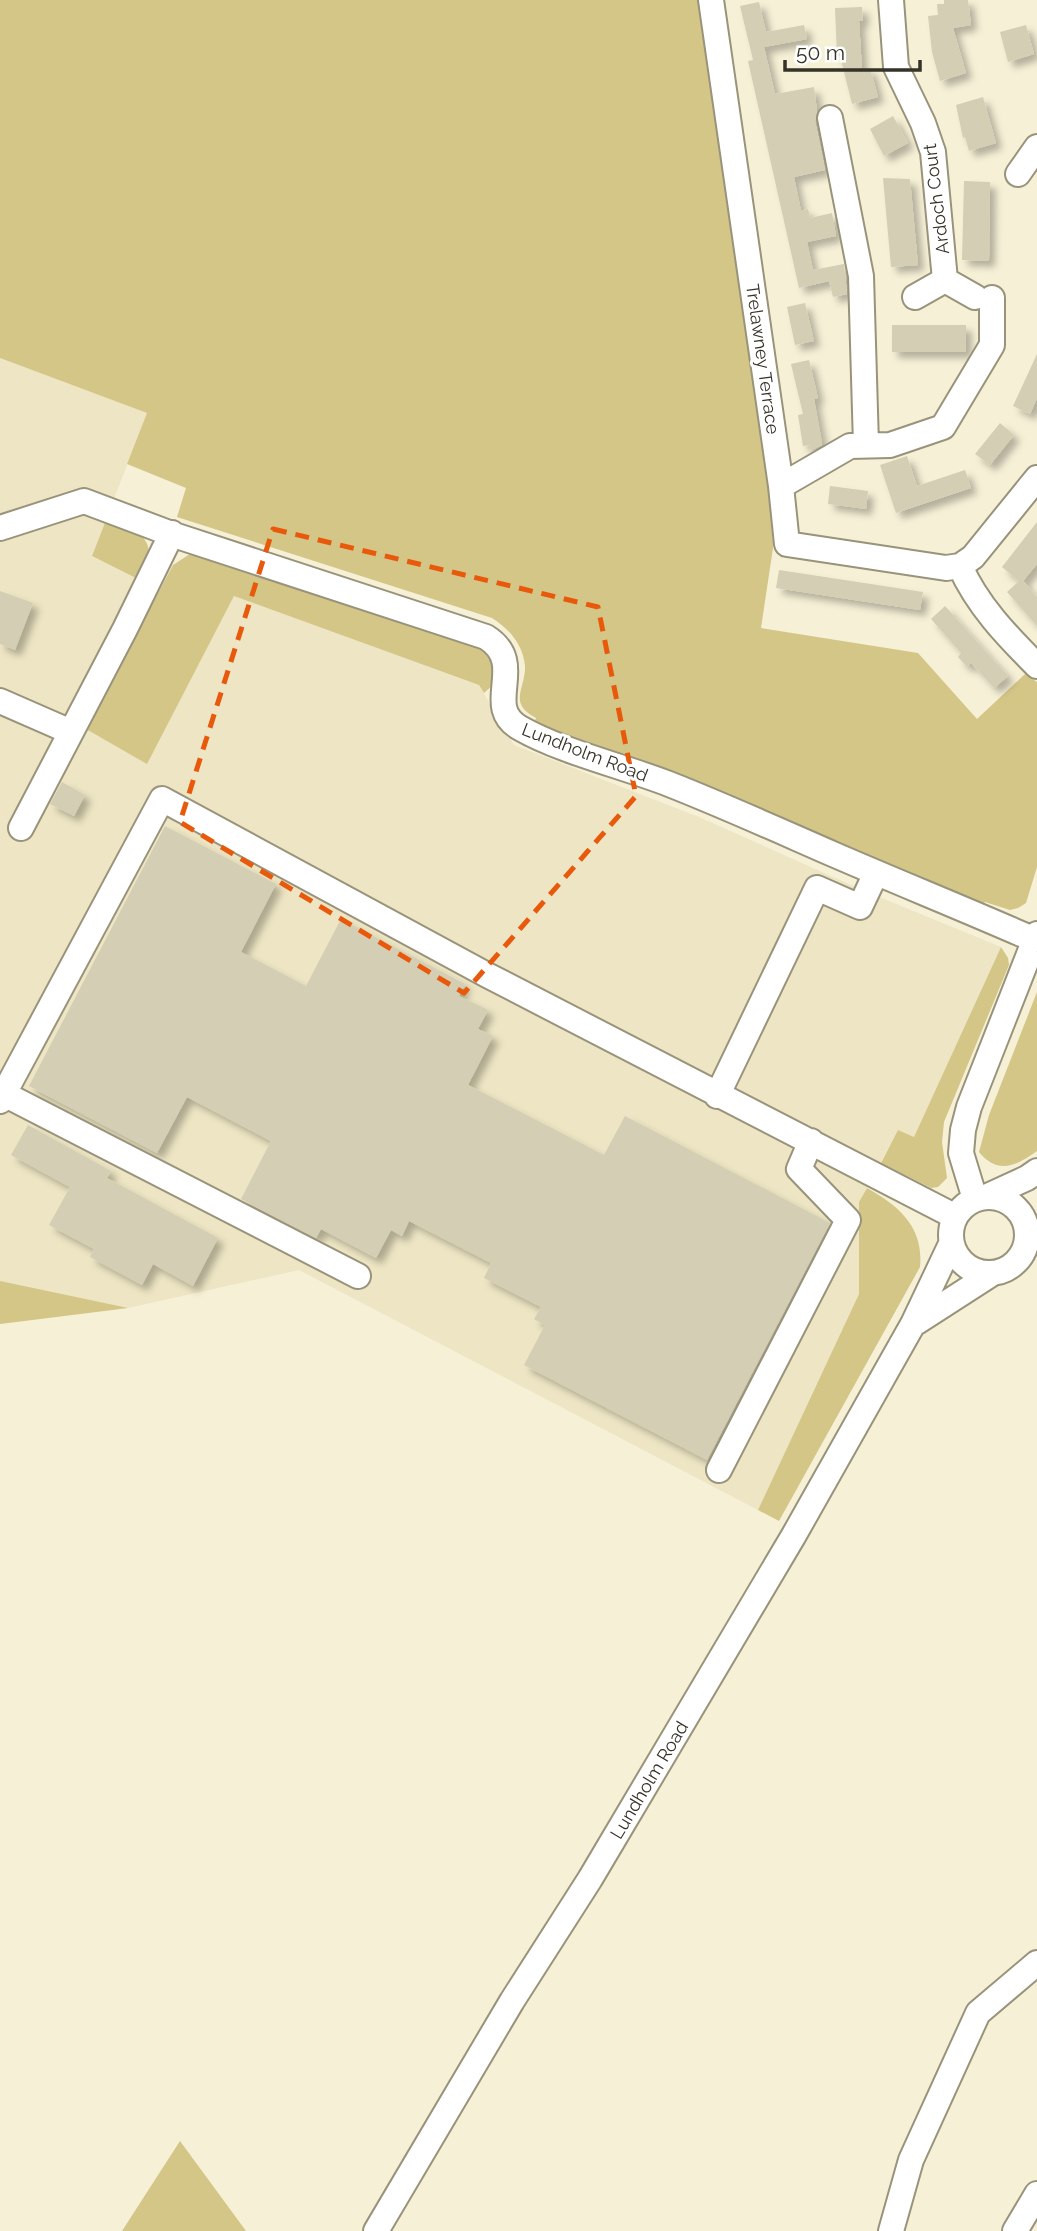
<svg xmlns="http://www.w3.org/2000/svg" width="1037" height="2231" viewBox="0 0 1037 2231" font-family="Raleway,sans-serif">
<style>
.built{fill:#ede5c3}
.green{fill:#d4c686}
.building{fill:#d4ceb4;filter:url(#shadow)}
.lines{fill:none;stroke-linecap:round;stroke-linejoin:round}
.minor-casing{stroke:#99937b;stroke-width:28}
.minor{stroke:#fff;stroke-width:24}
.marked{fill:none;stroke:#e8590c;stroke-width:5;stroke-dasharray:14 9;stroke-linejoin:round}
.labels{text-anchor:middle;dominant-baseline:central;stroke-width:6;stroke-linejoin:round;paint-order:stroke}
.street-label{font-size:18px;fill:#353228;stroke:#fff}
</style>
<defs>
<filter id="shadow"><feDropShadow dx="6" dy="6" stdDeviation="3.5" flood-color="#0004"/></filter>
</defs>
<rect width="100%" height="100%" fill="#f6f0d6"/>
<path class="built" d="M0,358L147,413L92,556L160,589L86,728L147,763L234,596L479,685L514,745L699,817L867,892L1001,947L914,1137L898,1130L859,1202V1294L758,1510L299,1270L128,1308L0,1324Z"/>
<path class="green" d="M0,0H703L776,528L761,628L918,653L977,719L1025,674L1037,682V867L1026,903L1018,908L1010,910L985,902L981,906L534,723L536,718C507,703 526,688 525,666C523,644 509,629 492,618L177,517L186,488L127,464L147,413L0,358Z
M106,520C122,525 148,531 149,552C149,560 143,572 140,580L92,556Z
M193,552L483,646L494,662V684L484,693L479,685L234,596L147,764L86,729L173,565Z
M1001,947L1008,958L1009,965L944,1122L942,1142L947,1178L938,1187L931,1188L881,1163L898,1130L914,1137Z
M1037,992V1151C1016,1166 998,1175 979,1152L989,1115Z
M867,1188C899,1206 924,1227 920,1267L779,1521L758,1510L859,1294V1202Z
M0,1281L128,1308L0,1324Z
M180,2141L246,2231H122Z"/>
<path class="building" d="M944,0H968L971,25L953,28L966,73L940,81L932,52L928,16L938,15L937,4H944Z
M759,2L766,32L804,25L807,39L764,47L775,94L814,87L817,111L815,121L825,170L794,177L801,211L808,209L810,218L832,213L836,236L807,242L813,270L844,264L847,294L833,297L829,281L799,288L748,61L753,60L740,6Z
M862,7L863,21H859L862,70L870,68L878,97L852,104L840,56H837L835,8Z
M1026,25L1034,54L1008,62L1000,32Z
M983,97L996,143L969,151L965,137L963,138L956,105Z
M893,116L908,143L884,156L870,129Z
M883,178L910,179L918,265L891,267Z
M964,181L990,182L989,261L962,260Z
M805,303L814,341L795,345L787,307Z
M892,325H966V352H892Z
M1037,354V398L1030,414L1013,406Z
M809,360L818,398L814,399L822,443V445L811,450L810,445L803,446L798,415L803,414L791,364Z
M1000,423L1014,435L990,465L975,454Z
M907,456L917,486L965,470L971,488L896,513L880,465Z
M830,486L868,491L866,509L828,504Z
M1037,522V564L1023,581L1037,597V626L1007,592L1019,581L1002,567Z
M779,570L923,592L920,610L776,588Z
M0,591L33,603L15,650L0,644Z
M945,606L1008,676L994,688L971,663L967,667L958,657L961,653L931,619Z
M62,782L85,795L74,816L50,804Z
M165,826L276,884L241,952L306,986L341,919L465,984L459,996L488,1010L478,1029L493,1036L468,1085L604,1155L625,1116L830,1223L707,1460L524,1365L545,1325L534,1319L541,1307L484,1278L491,1263L409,1221L402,1236L391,1230L376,1258L321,1229L316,1238L241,1199L271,1141L187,1097L157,1153L29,1086Z
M28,1125L111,1171L107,1178L218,1238L193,1286L153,1264L142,1285L90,1257L94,1249L49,1225L70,1187L11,1155Z"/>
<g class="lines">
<defs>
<path id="minor" d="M711,0L781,486L787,544L946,568L960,566L973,557L1037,478
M891,0L896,67L923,123L933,152L945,280L975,297
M830,118L861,276L866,445
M1018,174L1037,147
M915,297L945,280
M781,486L850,446L890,445L943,427L992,345V298
M0,528L84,501L177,536L486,637C529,664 481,706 520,728C562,752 623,766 669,784C725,806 780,831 835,855C902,884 969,911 1035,940
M960,566C977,605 1007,636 1037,666
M0,701L71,732
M21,828L125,629L172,533
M4,1094L358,1276
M717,1096L817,888L860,907L876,873
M0,1101L162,799L487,975L954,1216
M988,1196L1027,1178L1037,1171
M951 1235a38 38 0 1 1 76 0a38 38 0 1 1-76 0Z
M975,1199L961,1153L963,1130L969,1107L1037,934
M917,1322L993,1273
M719,1470L848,1220L799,1169L811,1141
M376,2231L512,2001L590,1879L794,1535L913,1324L951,1244
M891,2231L911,2160L978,2013L1037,1963
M1015,2231L1037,2194"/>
</defs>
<use href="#minor" class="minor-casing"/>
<use href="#minor" class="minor"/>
</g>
<path class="marked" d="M273,529L598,607L636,796L464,993L180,822Z"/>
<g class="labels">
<g class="street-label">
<text transform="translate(936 199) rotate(-97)">Ardoch Court</text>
<text transform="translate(763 359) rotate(82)">Trelawney Terrace</text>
<text transform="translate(585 752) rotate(21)">Lundholm Road</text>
<text transform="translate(649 1780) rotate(-59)">Lundholm Road</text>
</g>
</g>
<path d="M785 60v10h135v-10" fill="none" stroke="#353228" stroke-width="3.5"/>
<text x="796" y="60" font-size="21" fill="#353228" stroke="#ffffff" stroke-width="5" paint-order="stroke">50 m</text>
</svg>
